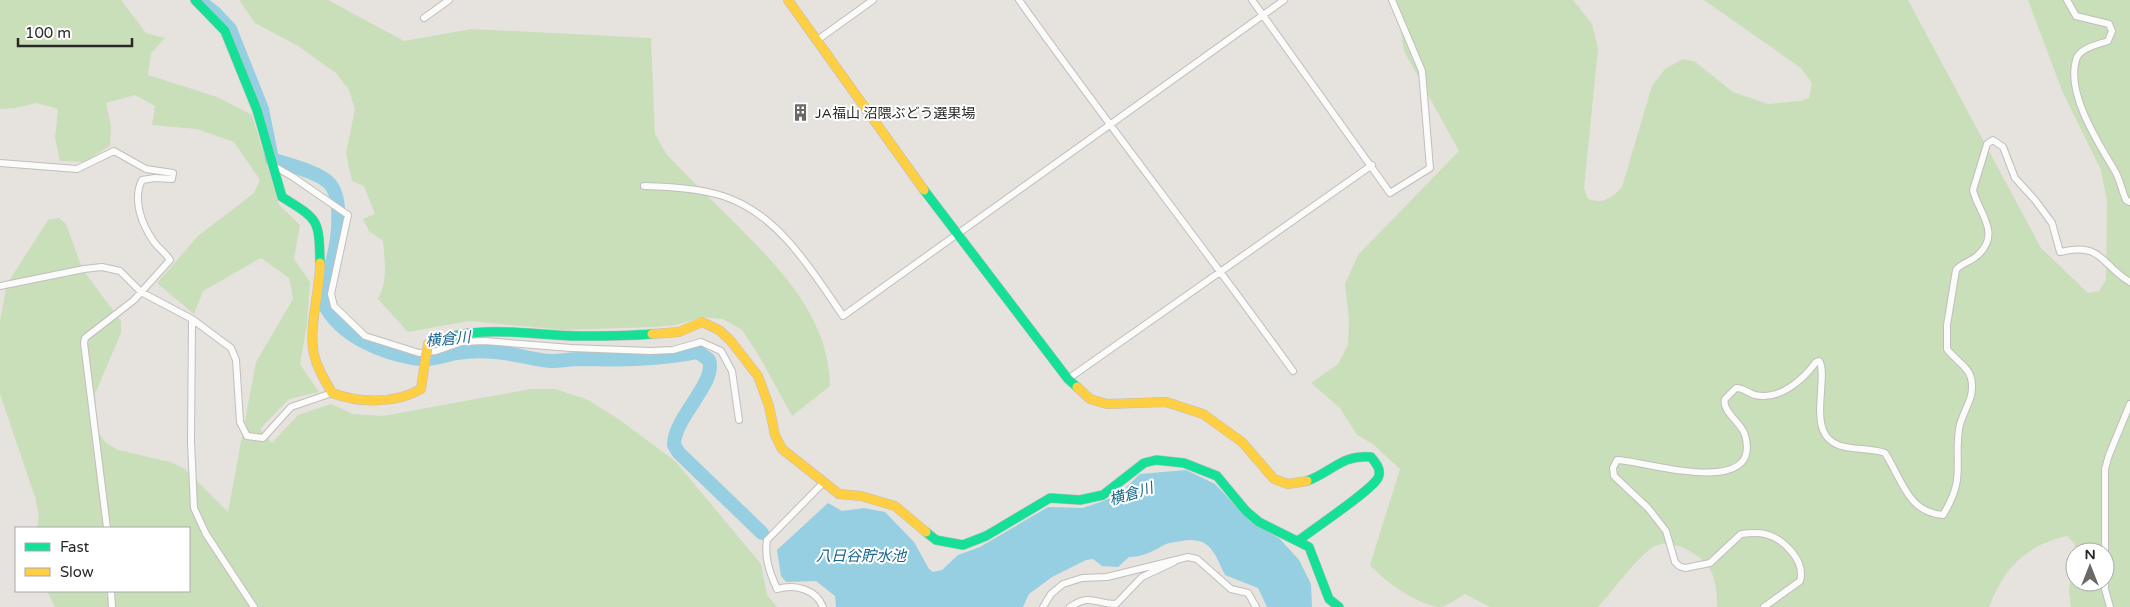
<svg xmlns="http://www.w3.org/2000/svg" width="2130" height="607" viewBox="0 0 2130 607" font-family="'Varela Round','Noto Sans JP',sans-serif">
<style>
.green{fill:#c9dfb9;fill-rule:evenodd}
.water{fill:#96cfe2}
.lines{fill:none;stroke-linecap:round;stroke-linejoin:round}
.river{stroke:#96cfe2;stroke-width:14}
.street-casing{stroke:#c0bebf;stroke-width:8}
.fast-casing{stroke:#c0bebf;stroke-width:10}
.slow-casing{stroke:#c0bebf;stroke-width:10}
.street{stroke:#fbfbfa;stroke-width:6}
.fast{stroke:#16e098;stroke-width:9}
.slow{stroke:#ffcf43;stroke-width:9}
.slow-bridge-casing{stroke:#c0bebf;stroke-width:10;stroke-linecap:butt}
.slow-bridge{stroke:#ffcf43;stroke-width:9}
.labels{text-anchor:middle;dominant-baseline:central;stroke-width:4;stroke-linejoin:round;paint-order:stroke}
.poi-label{font-size:14px;fill:#282828;stroke:#fff;text-anchor:start}
.water-label{font-size:15px;font-style:italic;fill:#17658d;stroke:#fff}
</style>
<rect width="100%" height="100%" fill="#e6e2de"/>
<path class="green" d="M0,0H121L146,33L165,38L151,53L148,75L217,97L252,115L279,205L300,225L294,259L310,282L307,325L300,364L319,392L289,399L260,429L272,443L298,415L331,404L353,414L383,416L531,389H555L586,399L617,418L675,461L761,564L767,595L777,607H55L47,591H189V528H37L39,515L35,497L0,394V321L7,284L48,220L59,218L66,224L83,270L121,321V333L95,394L97,431L106,443L118,450L170,462L185,469L228,512L256,362L293,299L289,278L261,258L203,291L194,314L157,283L198,236L254,193L260,180L234,142L197,129L152,125L155,106L135,95L106,103L111,127L110,146L84,162L60,161L55,138L58,109L36,103L15,108L0,109Z
M239,0H328L404,41L472,29L651,38L655,134L667,155C690,178 713,202 737,225C782,271 829,318 830,386L792,416L758,354L742,330L723,319L702,317L676,325L653,327L563,330L469,321L408,332L378,299C388,280 385,263 383,241L369,231L363,219L375,214L364,186L352,181L346,153L355,109L349,90L336,73L298,46L255,23Z
M1396,0H1573L1592,24L1598,48L1584,188L1588,199C1604,204 1611,199 1622,187L1652,86L1665,69L1683,59L1694,61L1733,92L1768,104L1800,101L1809,98L1812,83L1801,68L1704,0H1908L2041,248L2088,293L2099,291L2106,280L2107,201L2101,170L2063,93L2028,0H2130V607H2071L2069,591L2075,544L2067,536C2026,545 2004,568 1989,607H1717C1717,594 1716,577 1708,566C1697,552 1667,535 1650,549C1631,565 1615,588 1598,607H1490L1465,594C1458,598 1449,605 1441,607C1420,607 1383,580 1370,565L1400,469L1373,444L1357,435L1340,408L1311,383L1338,364L1348,345L1349,319L1345,284L1358,255L1459,151L1404,51ZM2075,552H2105V582H2075Z"/>
<path class="water" d="M1186,470L1215,484L1250,521L1280,539L1299,560L1311,584L1312,607H1267L1258,588L1225,575C1214,553 1211,536 1181,541C1175,542 1167,543 1162,546C1152,552 1142,557 1129,557L1118,567L1102,566L1093,559L1086,560L1052,577L1029,594L1023,607H836L835,596L816,581L786,582L781,576L777,550L828,503L842,511L864,508L885,512L914,542L929,569L933,572L942,570L958,555L980,547L1048,507L1083,508L1117,496L1140,474Z"/>
<g class="lines">
<path class="river" d="M198,0L215,13L230,29L262,109L272,159C288,165 316,171 328,182C344,196 338,240 333,259C329,274 317,293 327,309C344,337 382,353 413,358C429,361 442,356 457,353C469,351 484,351 495,352C514,353 532,360 551,361C561,361 571,359 581,359C621,360 659,360 698,352L709,360C717,383 674,417 674,445L679,453L762,533"/>
<defs>
<path id="street" d="M1019,0C1108,125 1203,246 1293,371
M1252,0L1390,193L1430,168L1422,71L1392,0
M2067,0L2076,16L2109,24L2112,31L2108,41C2097,45 2079,48 2076,60C2066,94 2099,144 2115,171C2120,180 2122,191 2126,200L2130,202
M424,18L449,0
M816,41L873,0
M0,163L77,169L114,151L146,169L173,173L172,179L155,178L142,180C132,200 142,225 154,242C159,249 165,252 170,260L134,300L85,338L84,343L107,528
M272,165L293,177L348,215L331,294L334,306L365,336L419,353L436,351L462,342L484,341L571,348L650,351L673,350L701,342L721,351L732,371L739,420
M644,186C670,187 698,188 723,196C779,214 812,271 843,316L1284,0
M0,286L84,269L102,267L120,271L141,292L192,319L231,348L236,360L240,422L247,436L263,438L291,407L332,393
M192,319L191,442L194,508L206,534L254,607
M1068,379L1372,165
M823,483L767,540C764,558 770,573 777,589C795,584 816,589 823,607
M111,591L112,607
M1043,607L1051,594L1063,584L1082,578L1107,577L1188,557L1197,559L1231,589L1248,593L1256,607
M1070,607C1091,593 1095,604 1116,604L1142,577L1174,562
M1764,607L1800,581C1806,561 1783,538 1765,534C1757,532 1749,533 1741,534L1710,563L1685,568L1679,566L1675,562L1666,531L1648,508L1614,476L1613,468L1617,460C1646,461 1763,500 1745,435C1742,423 1721,411 1725,399L1736,388C1744,388 1748,393 1755,395C1779,401 1803,380 1816,362L1819,361C1827,370 1815,410 1823,430C1833,455 1864,445 1885,453C1902,479 1907,512 1943,515C1966,477 1954,467 1959,429C1962,410 1976,399 1971,378C1969,367 1953,358 1947,349V325L1956,270C1961,263 1971,262 1978,255C2002,233 1978,212 1973,190L1987,144L1993,140L2003,147L2015,178L2035,200L2052,223L2060,252C2103,242 2100,264 2130,282
M2110,607L2105,589V469L2109,455L2130,404"/>
<path id="fast" d="M195,0L225,31L257,110L282,197C319,220 319,219 320,263
M924,190L1068,379L1077,387
M428,344C475,323 529,335 579,336C603,336 628,336 652,334
M926,532L936,540L963,545L986,536L1050,498L1080,500L1103,495L1144,463L1156,460L1184,463L1217,476L1246,511L1259,522L1309,547L1329,599L1339,607
M1298,541C1313,529 1371,491 1378,478C1382,470 1376,463 1371,457C1342,454 1332,472 1307,481"/>
<path id="slow" d="M788,0L924,190
M320,263C320,291 307,333 315,358C318,370 326,382 332,393C359,403 396,404 421,389L425,362
M652,334L679,332L702,322L719,330L730,340L758,376L769,406L775,435L782,449L839,494L861,496L895,506L926,532
M1077,387L1090,399L1107,404L1166,402L1203,414L1242,442L1274,479L1288,484L1307,481"/>
</defs>
<use href="#street" class="street-casing"/>
<use href="#fast" class="fast-casing"/>
<use href="#slow" class="slow-casing"/>
<use href="#street" class="street"/>
<use href="#fast" class="fast"/>
<use href="#slow" class="slow"/>
<defs>
<path id="slow-bridge" d="M425,362L428,344"/>
</defs>
<use href="#slow-bridge" class="slow-bridge-casing"/>
<use href="#slow-bridge" class="slow-bridge"/>
</g>
<defs>
<symbol id="building-bare" viewBox="-9 -9 18 18"><path d="M-4-6H4V6H1V3H-1V6H-4ZM-2.5-4.3h1.7v1.8h-1.7ZM.8-4.3h1.7v1.8H.8ZM-2.5-1h1.7V.8h-1.7ZM.8-1h1.7V.8H.8Z" fill="#6a6968" stroke="#fff" stroke-width="2.5" paint-order="stroke"/></symbol>
</defs>
<g fill-rule="evenodd">
<use href="#building-bare" x="788" y="100" width="25" height="25"/>
</g>
<g class="labels">
<g class="poi-label">
<text x="815" y="113">JA福山 沼隈ぶどう選果場</text>
</g>
<g class="water-label">
<text transform="translate(448 339) rotate(-5)">横倉川</text>
<text transform="translate(1131 494) rotate(-17)">横倉川</text>
<text x="861" y="556">八日谷貯水池</text>
</g>
</g>
<rect x="15" y="527" width="175" height="65" fill="#ffffff" stroke="#a9a9a9"/>
<rect x="25" y="543" width="25" height="8" fill="#16e098" stroke="#a9a9a9"/>
<text x="60" y="552" font-size="15" fill="#282828">Fast</text>
<rect x="25" y="568" width="25" height="8" fill="#ffcf43" stroke="#a9a9a9"/>
<text x="60" y="577" font-size="15" fill="#282828">Slow</text>
<g transform="translate(2090 567)"><circle r="24" fill="#ffffff" stroke="#a9a9a9"/>
<path d="M0-4L9 19L0 12L-9 19Z" fill="#6a6968"/>
<text y="-8" font-size="14" font-weight="bold" text-anchor="middle" fill="#282828">N</text>
</g>
<path d="M18 38v8h114v-8" fill="none" stroke="#282828" stroke-width="2.5"/>
<text x="25" y="38" font-size="15" fill="#282828" stroke="#ffffff" stroke-width="4" paint-order="stroke">100 m</text>
</svg>
